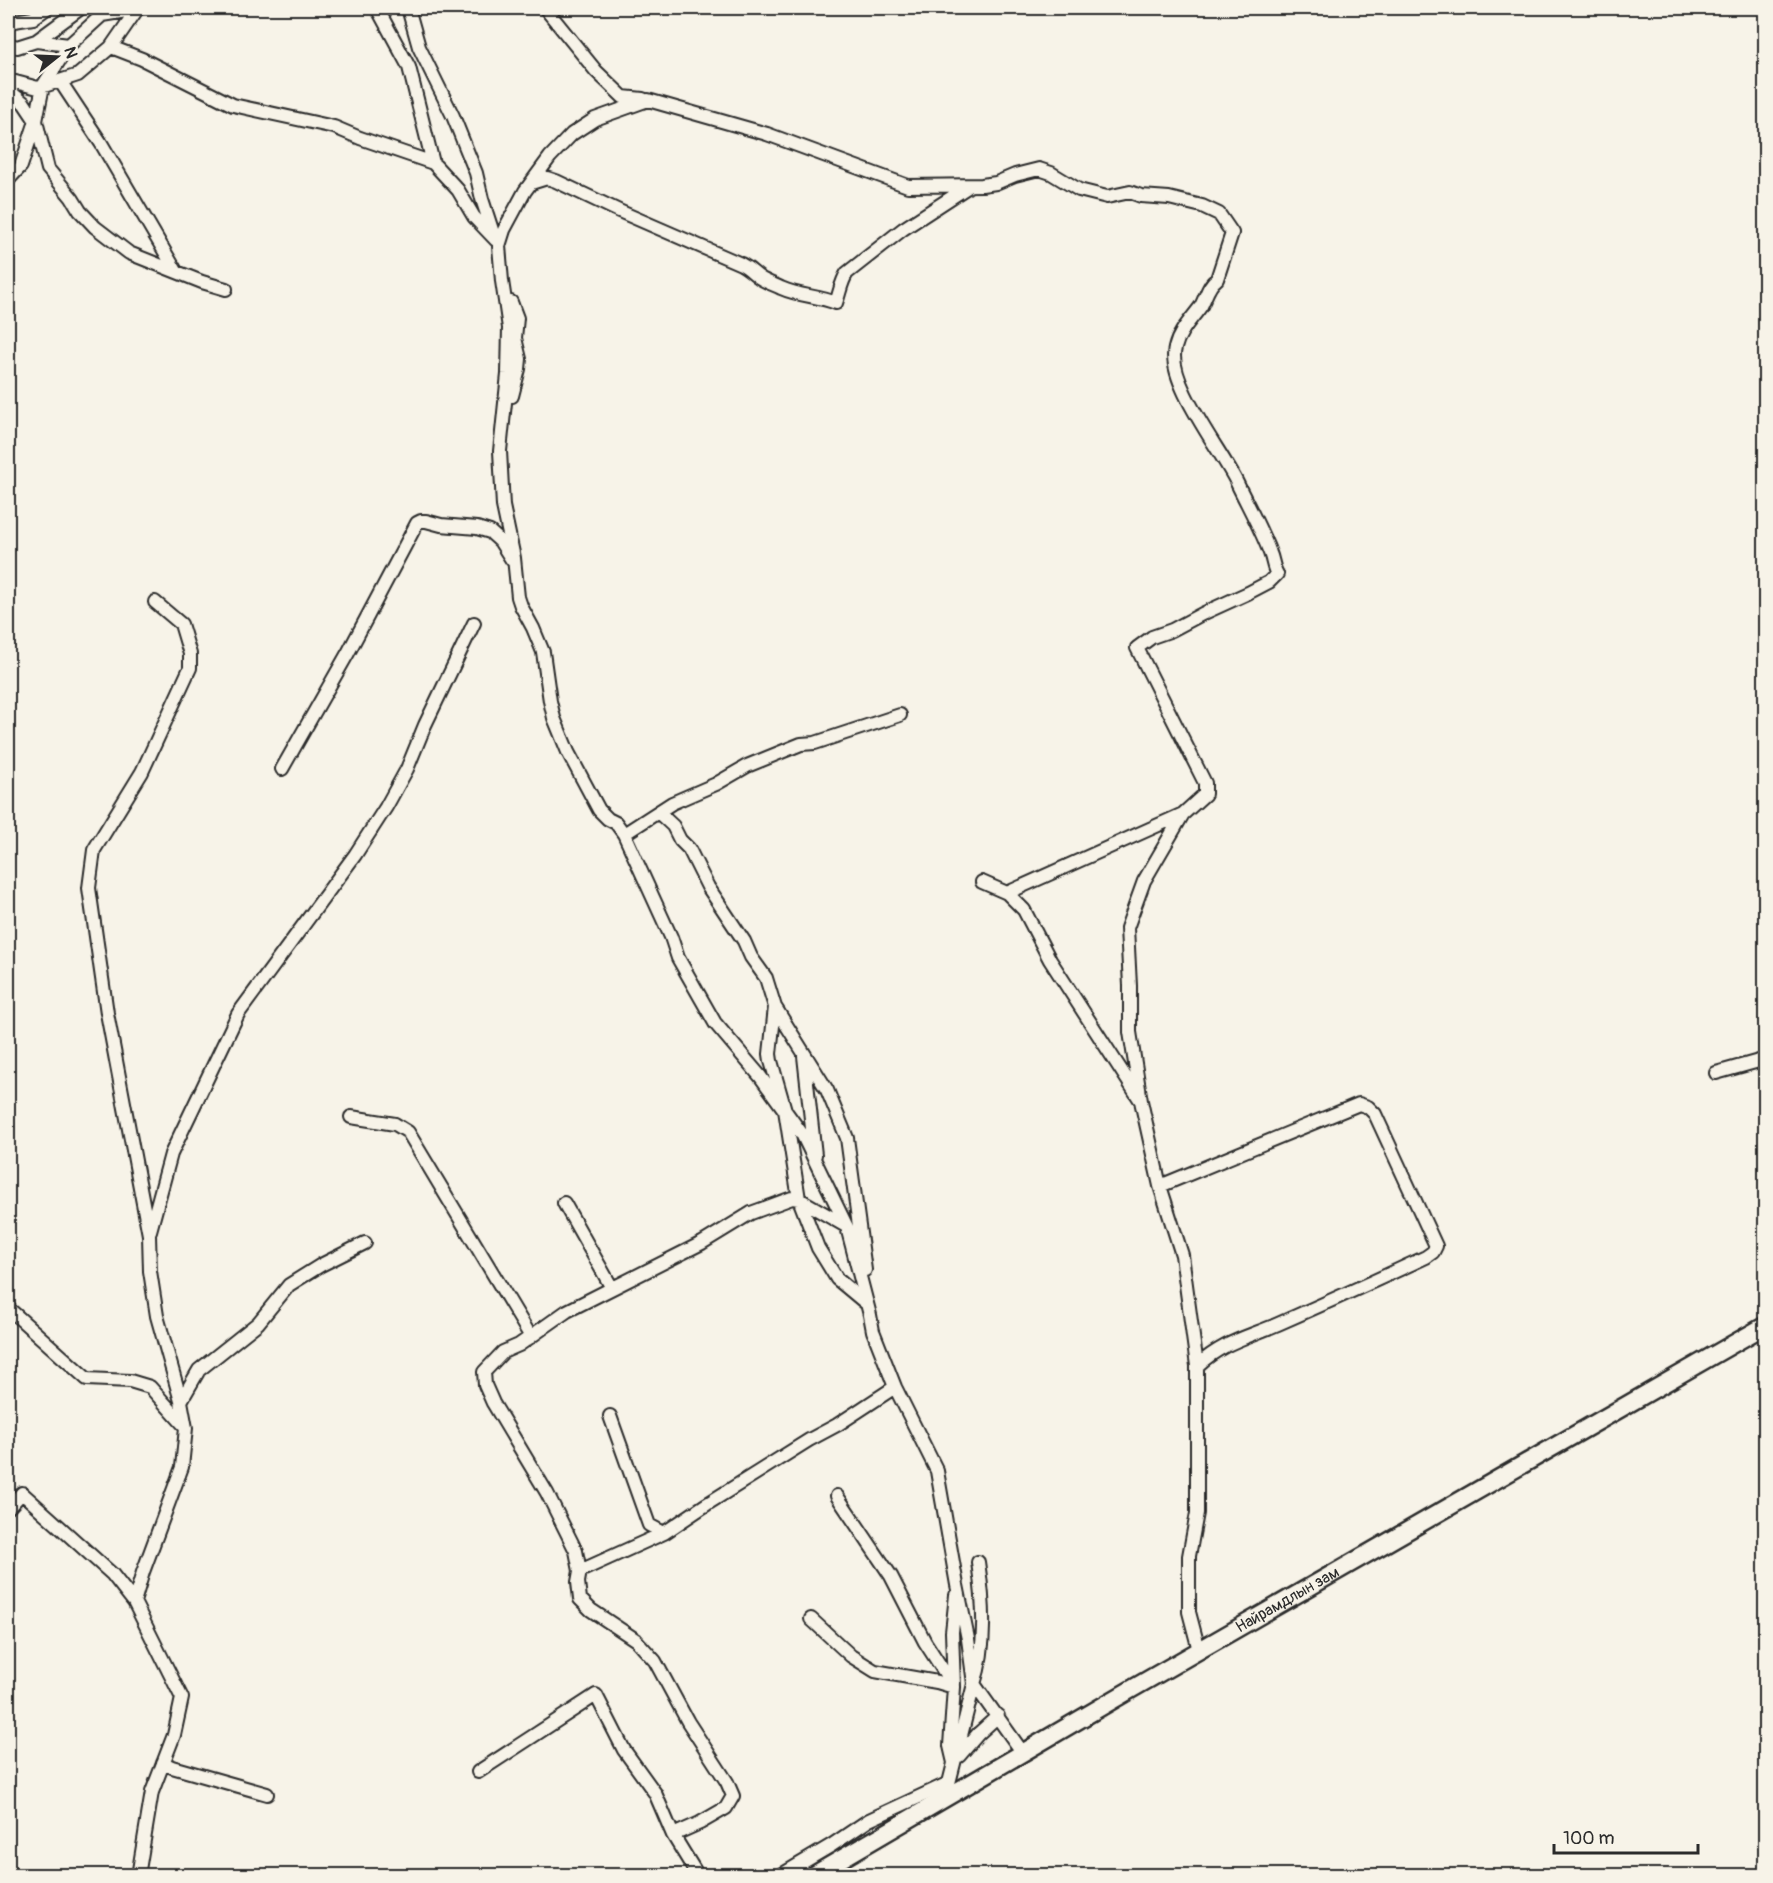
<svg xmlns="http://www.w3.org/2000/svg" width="1773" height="1883" viewBox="0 0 1773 1883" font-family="Pangolin,sans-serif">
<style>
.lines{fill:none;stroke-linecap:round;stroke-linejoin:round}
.street-casing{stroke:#2b2b2b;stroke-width:16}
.secondary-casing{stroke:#2b2b2b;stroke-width:21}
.street{stroke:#f7f3e8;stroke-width:12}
.secondary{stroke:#f7f3e8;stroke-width:16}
.labels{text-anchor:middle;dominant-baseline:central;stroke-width:4.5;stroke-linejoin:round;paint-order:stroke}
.street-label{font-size:16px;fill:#2b2b2b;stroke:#f7f3e8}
</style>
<rect width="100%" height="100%" fill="#f7f3e8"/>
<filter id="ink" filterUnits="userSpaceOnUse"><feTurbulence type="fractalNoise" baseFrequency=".0167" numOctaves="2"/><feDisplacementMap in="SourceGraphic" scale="12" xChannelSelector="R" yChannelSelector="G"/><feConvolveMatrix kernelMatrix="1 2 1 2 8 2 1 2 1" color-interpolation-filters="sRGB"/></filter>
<g filter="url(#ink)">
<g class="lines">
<defs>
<path id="street" d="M377,8L409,67L433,163
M408,8L419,47L453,116L476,173L482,199L494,236
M545,8L596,71L623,97L643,99
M8,22L33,18L47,8
M36,41L69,45L102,15L126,11L131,8
M8,44L17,47L36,41L81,8
M111,47L142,59L233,105L334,127L360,138L433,163L458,190L474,217L496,240
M8,80L38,88L78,75L111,47L138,8
M60,81L101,143L176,271
M8,90L24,103L36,121L48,169L72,198L80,211L95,227L129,253L202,282L226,289
M8,180L21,166L36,121L43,86L69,45
M531,183L547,178L556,181L619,211L741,264C749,268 753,273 760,278C766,282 775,285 781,288C799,296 818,296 836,303C840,292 841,282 847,273L903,229L969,186
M511,302L517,318L515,338L520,359L519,369L512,396
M282,769L348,653L417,523L421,521H426L441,525L477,528L490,532L500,541L512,560
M658,812L673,826L680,840L689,849L708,887L744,941L751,957L766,978L775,1007L770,1054L771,1061L785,1110L799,1199L818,1248L837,1279L867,1304
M624,834L672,803L716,784L747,766L801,744L815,743L900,715
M982,882L1007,893L1024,910L1050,960L1141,1101L1160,1186L1182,1255L1197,1366V1513L1189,1556V1612L1199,1650
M1007,893L1183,814
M775,1007L827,1090L847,1138L865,1270
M804,1056L815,1155
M1716,1073L1766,1059
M351,1117L395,1124L408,1132L531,1337
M1160,1186L1359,1104L1368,1107L1375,1114L1436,1246L1433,1252L1426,1257C1377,1280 1328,1302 1278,1324C1246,1338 1223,1342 1197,1366
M564,1203L612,1288
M150,1231L171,1154L238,1014L355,855L386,807L407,769L425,725L474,623
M8,1308L87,1379L130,1381L150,1387L183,1424
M181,1401L199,1370L258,1323L289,1285L321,1265L365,1243
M610,1416L649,1525L664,1533
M837,1496L891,1576L925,1642L954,1687
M8,1508L22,1493L112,1574L134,1602
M978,1562C984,1602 987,1645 974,1684L1023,1753
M580,1571L664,1533L707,1504L809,1440L837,1425L895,1387
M811,1619L851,1656L875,1671L937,1682L954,1687
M959,1756L978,1734L998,1716
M163,1763L172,1767L267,1794
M954,1763L950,1746L954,1687L952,1632L956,1595
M478,1772L596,1695L624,1750L655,1793L673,1835L698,1876
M949,1795V1783L974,1684L968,1639L957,1585L937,1471L895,1387L873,1331L870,1315L847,1227L802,1134L760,1076L715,1023L678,958L671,937L624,834L616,823L608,819L599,810L568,752L554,718L550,701L543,652L533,628L521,606L518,597L514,558L503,506L500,451L508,374L509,328L502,281L499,246L504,230L525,191L550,157L572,134L595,119L648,100L767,134L908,186L982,185L996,183L1015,175L1039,169L1051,173L1079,190L1107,197L1130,192L1141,196L1169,198L1202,206L1219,214L1232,233L1217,279C1208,285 1206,297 1201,306C1191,320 1179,331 1175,348C1166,382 1222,451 1237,483C1248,506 1261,529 1270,553C1273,560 1273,568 1277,574L1269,582L1248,593L1202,614L1172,630L1152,637L1137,648L1205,783V794L1183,814L1144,881L1127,928L1130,986V1032L1141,1101
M673,1835L700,1823L726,1808L733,1796L727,1782L688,1722L655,1661L636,1640L591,1610L580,1599L578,1582L580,1571L576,1551L547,1493L493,1403L485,1385L484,1372L503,1352L519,1345L567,1311L702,1243L751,1213L792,1198L799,1199L846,1226
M783,1874L832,1845L869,1820L949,1783
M138,1876L152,1792L174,1735L182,1698L134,1602L143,1572L182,1467L186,1428L181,1401L157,1316L150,1271L149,1235L107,1013L89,888L94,850L142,772L190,668V654L181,624L155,602"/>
<g id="secondary">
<path id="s1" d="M812,1876L1130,1690L1766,1325"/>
</g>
</defs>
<use href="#street" class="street-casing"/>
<use href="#secondary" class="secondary-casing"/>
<use href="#street" class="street"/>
<use href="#secondary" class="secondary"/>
</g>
</g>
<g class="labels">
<g class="street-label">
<text stroke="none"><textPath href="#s1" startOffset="550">Найрамдлын зам</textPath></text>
</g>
</g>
<rect width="1773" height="1883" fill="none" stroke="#f7f3e8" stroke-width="30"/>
<rect x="15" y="15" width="1743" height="1853" fill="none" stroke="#2b2b2b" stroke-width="2" filter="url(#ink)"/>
<g transform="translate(57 57) rotate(72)" stroke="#f7f3e8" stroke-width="4.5" paint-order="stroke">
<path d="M0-4.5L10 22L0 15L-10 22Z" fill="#2b2b2b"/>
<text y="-9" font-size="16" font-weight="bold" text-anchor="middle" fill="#2b2b2b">N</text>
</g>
<path d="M1554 1844v9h144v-9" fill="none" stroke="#2b2b2b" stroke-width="3"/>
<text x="1563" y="1844" font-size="18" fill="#2b2b2b" stroke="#f7f3e8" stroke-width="4.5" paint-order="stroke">100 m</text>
</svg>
